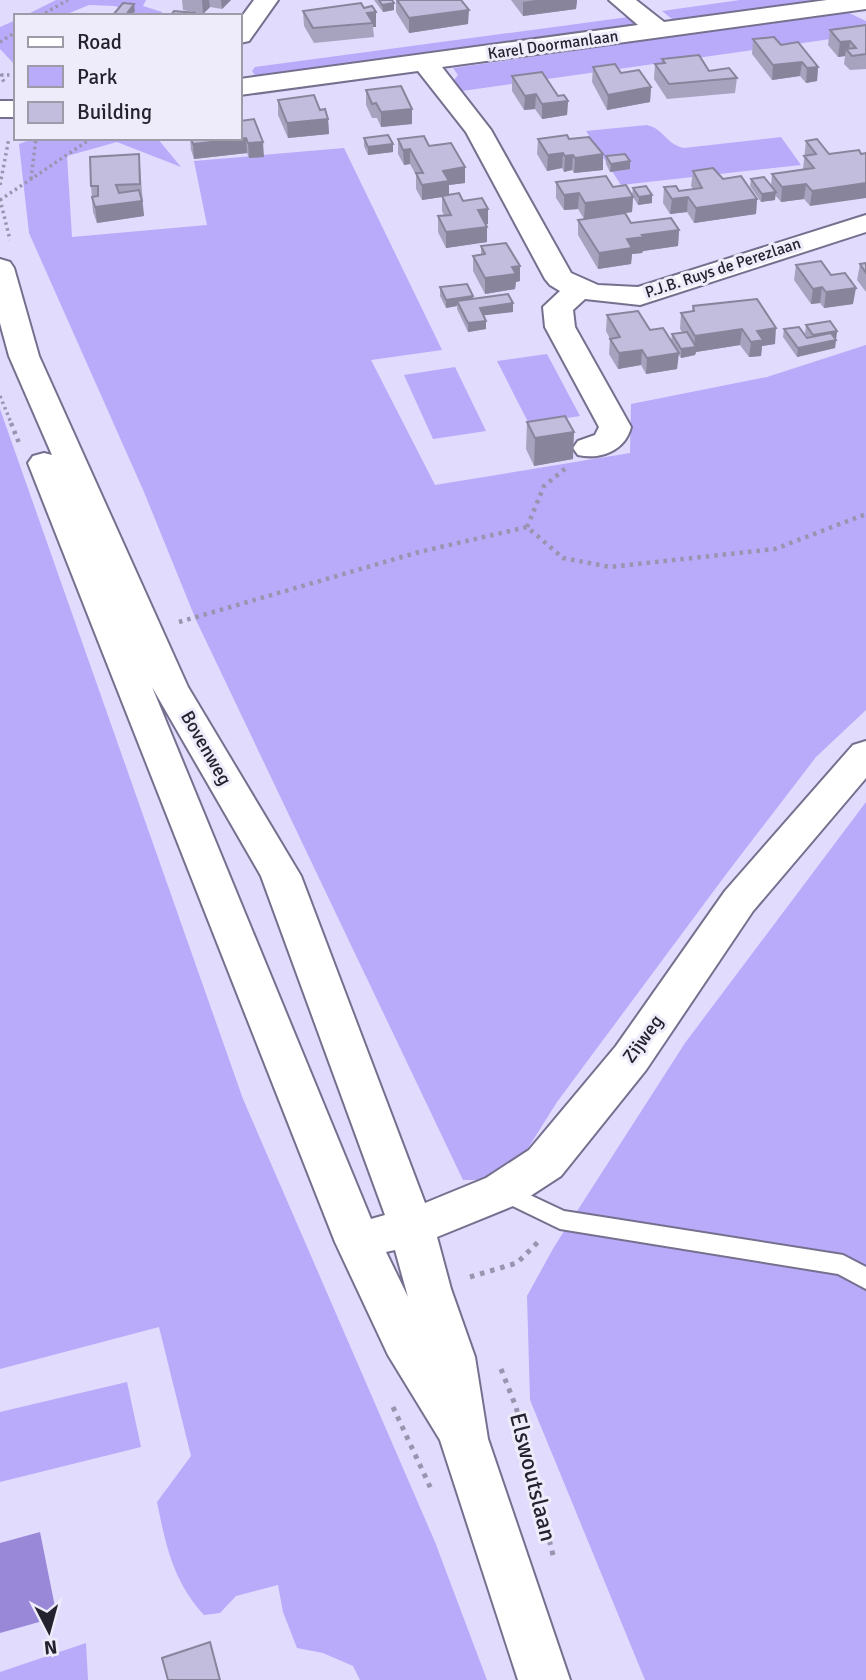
<svg xmlns="http://www.w3.org/2000/svg" width="866" height="1680" viewBox="0 0 866 1680" font-family="Signika,sans-serif">
<style>
.green{fill:#baaafa}
.water{fill:#9987d8}
.lines{fill:none;stroke-linecap:round;stroke-linejoin:round}
.service-casing{stroke:#75708e;stroke-width:4}
.minor-casing{stroke:#75708e;stroke-width:4}
.tertiary-casing{stroke:#75708e;stroke-width:4}
.path-far2{stroke:#9995af;stroke-width:3.5;stroke-dasharray:2.5 3.5;stroke-linecap:butt}
.path-far1{stroke:#9995af;stroke-width:4.5;stroke-dasharray:3.5 5;stroke-linecap:butt}
.path{stroke:#9995af;stroke-width:5;stroke-dasharray:4.5 6;stroke-linecap:butt}
.service{fill:#fff;fill-rule:evenodd}
.minor{fill:#fff;fill-rule:evenodd}
.tertiary{fill:#fff;fill-rule:evenodd}
.wall{fill:#a7a2be}
.shaded-wall{fill:#88849b}
.building{fill:#c2bcdd;stroke:#88849b;stroke-width:2}
.labels{text-anchor:middle;dominant-baseline:central;stroke-width:6;stroke-linejoin:round;paint-order:stroke}
.far-street-label{font-size:16px;fill:#24222e;stroke:#eeecfa}
.street-label{font-size:19px;fill:#24222e;stroke:#eeecfa}
.near-street-label{font-size:23px;fill:#24222e;stroke:#eeecfa}
</style>
<rect width="100%" height="100%" fill="#e1dbfe"/>
<path class="green" d="M56,0H146L143,6L162,12L161,16H139L115,6L89,5L62,16H24Z
M740,0H814L677,23L662,11Z
M847,12L866,21V34L462,91L454,80L458,75L453,68Z
M636,16L650,25L256,77L252,71L255,67Z
M16,20V66L0,49V27Z
M647,125C664,129 667,145 684,148L781,137L801,165L621,185L586,131Z
M35,138H157L181,167L117,142L67,156L72,237L207,225L194,161L344,148L442,350L371,360L435,485L630,453L631,404L767,377L866,345V710L816,757L727,873L557,1102L518,1164L491,1180H463L196,620L144,492L29,233L19,144Z
M547,354L580,416L529,424L497,361Z
M455,367L486,431L433,439L404,375Z
M0,409L243,1099L435,1542L487,1680H360L353,1666L323,1653L297,1648L283,1612L278,1585L236,1596L220,1613L204,1615C173,1581 166,1546 157,1502L191,1456L159,1327L0,1369Z
M866,802V1680H645L530,1400L527,1296L554,1247L685,1043Z
M127,1382L141,1447L0,1482V1412Z
M86,1643L88,1680H0V1672Z"/>
<path class="water" d="M40,1532L57,1617L0,1633V1543Z"/>
<g class="lines">
<defs>
<path id="service" d="M502,1182L564,1211L843,1255L866,1267V1289L838,1274L560,1229L494,1197L491,1191L494,1185Z"/>
<path id="minor" d="M254,0H278L249,41L240,43V19Z
M609,0H636L664,22L827,0H866V9L442,67L491,130L571,273L598,285L638,287L866,215V232L640,305L585,299L573,310L575,327L631,427C625,451 600,460 578,455L573,448L578,441L595,435L599,427L545,327L543,307L560,291L550,285L545,279L466,132L418,71L240,95V79L638,25Z
M0,101H16V117H0Z"/>
<path id="tertiary" d="M0,259L10,262L14,268L39,356L188,687L301,876L425,1203L486,1178L529,1150L616,1046L725,891L853,745L866,741V778L753,911L646,1070L561,1176L518,1204L437,1237L451,1289L475,1357L488,1439L570,1680H518L440,1440L388,1355L335,1242L28,463L33,456L44,453L52,455L9,356L0,323ZM152,687L261,876L385,1215L371,1219ZM395,1250L408,1297L386,1252Z"/>
</defs>
<use href="#service" class="service-casing"/>
<use href="#minor" class="minor-casing"/>
<use href="#tertiary" class="tertiary-casing"/>
<path class="path-far2" d="M40,16L68,0
M0,42L16,32
M0,74L4,82
M1,75H16
M31,179L36,138
M0,185L9,138
M0,199L10,240
M0,200L92,138
M0,396L12,425"/>
<path class="path-far1" d="M11,423L19,443
M527,527L544,486L566,468
M179,622L419,552L527,527L563,558L610,567L775,549L866,514"/>
<path class="path" d="M470,1277L517,1263L538,1242
M501,1369L516,1407L554,1559
M393,1407L432,1491"/>
<use href="#service" class="service"/>
<use href="#minor" class="minor"/>
<use href="#tertiary" class="tertiary"/>
</g>
<path class="wall" d="M182,0H231L222,9L210,7L203,14L183,10Z
M374,0H394H392L394,3V10L383,12Z
M396,0H461L468,24L409,33L396,12Z
M511,0H577L576,9L523,16Z
M361,3L376,27H373L374,37L314,43L304,26L303,11Z
M866,25V69L850,70L844,64L845,56L838,57L828,45L830,30Z
M753,39L781,45L818,67L817,81L806,83L800,76L772,80L752,54Z
M662,59L737,78L735,93L667,99L654,79L655,64L662,63Z
M593,67L651,87L650,102L607,110L592,82Z
M512,76L568,101L567,115L542,119L535,109L524,110L512,91Z
M366,90L412,109V124L381,127L377,118H372L366,105Z
M278,100L320,110L328,119L329,134L288,138L278,115Z
M240,121L264,157L249,158L247,153L194,159L191,150L190,138H240Z
M364,138L393,144V152L368,155L364,146Z
M398,139L429,146L465,167V183L449,185V195L463,201L488,224H486L487,227V242L446,248L438,232V216L444,215L442,211V197L422,200L416,189V175L410,164L404,165L398,154Z
M538,139H569L603,170L574,173L572,170L564,172L562,168L547,171L537,154Z
M806,141L829,154L810,206L804,199L781,202L775,195V200L761,202L750,186L751,179L771,186L772,174L803,169Z
M139,154L144,216L97,223L93,212L91,186Z
M606,156L630,169L610,172L606,164Z
M693,171L723,179L757,199L756,214L694,223L687,212L670,214L663,203L664,187L679,191L693,189L691,186Z
M556,182L613,187L632,195L633,188L652,195V203L638,205L633,197L632,212L584,219L578,209L564,210L556,198Z
M578,220L631,223L679,230L678,246L643,251L642,253L632,254L631,264L598,269L578,235Z
M481,246L520,266V281L516,282L515,289L485,294L473,271V256L481,254Z
M866,263V292L857,280L860,264Z
M796,265L853,304L824,308L820,303L811,304L794,280Z
M440,287L473,299L513,303V312L483,315L486,329L468,332L457,309V306L446,308L440,296Z
M693,306L775,344L762,346L761,356L749,357L740,345L696,352L695,355L681,358L678,354L677,369L646,374L641,365L618,369L609,354L610,339L606,331L607,315L650,330L671,342L672,334L682,332L680,329L681,313L692,312Z
M806,325L837,331L835,348L797,357L783,337L784,329L807,338H808L805,333Z
M527,422L573,459L534,466L526,449Z"/>
<path class="shaded-wall" d="M202,0H209L210,7L203,14Z
M221,0H231L222,9Z
M536,0H577L576,9L523,16V2Z
M394,3V10L383,12L382,5Z
M134,4L135,11L131,16H125Z
M469,10L468,24L409,33V18Z
M376,12V27H373V23L367,13Z
M850,41L849,52L846,49L845,56L838,57L840,42Z
M802,62L800,76L772,80L773,65Z
M818,67L817,81L806,83L807,68Z
M651,87L650,102L607,110L608,95Z
M536,94L535,109L524,110L525,96Z
M568,101L567,115L542,119V104Z
M412,109V124L381,127V112Z
M328,119L329,134L288,138L287,123Z
M246,138L247,153L194,159L193,144Z
M263,142L264,157L249,158L248,143Z
M393,144V152L368,155V147Z
M410,149V164L404,165L403,150Z
M563,153L562,168L547,171L548,155Z
M603,154V170L574,173L575,158Z
M573,155L572,170L564,172L565,156Z
M630,161V169L610,172L611,164Z
M465,167V183L449,185V196L422,200V185L443,171Z
M866,179V198L810,206L812,191Z
M806,184L804,199L781,202L782,187Z
M776,192L775,200L761,202L762,194Z
M579,193L578,209L564,210V195Z
M652,195V203L638,205L639,197Z
M633,197L632,212L584,219L585,203Z
M688,197L687,212L670,214L672,199Z
M757,199L756,214L694,223L696,208Z
M142,201L144,216L97,223L95,207Z
M488,209V224L478,225V210Z
M487,227V242L446,248V232Z
M679,230L678,246L643,251L642,253L632,254L631,264L598,269L599,253L627,239L642,235Z
M520,266V281L516,282L515,289L485,294V278L512,267Z
M822,287L820,303L811,304L813,289Z
M856,288L853,304L824,308L826,292Z
M473,296V304L457,301V306L446,308V300Z
M513,303V312L479,316L480,308Z
M486,321V329L468,332V323Z
M776,328L775,344L762,346L761,356L749,357L751,342L757,331Z
M742,329L740,345L696,352L695,355L681,358V349L694,347L695,336Z
M837,331L836,339L812,343L813,335Z
M836,340L835,348L797,357L798,348Z
M642,350L641,365L618,369L619,353Z
M679,353L677,369L646,374L647,358Z
M574,432L573,459L534,466L535,438Z"/>
<path class="building" d="M379,0H392L394,3L382,5Z
M397,0H461L469,10L409,18Z
M123,3L134,4L125,16L113,15Z
M361,3L364,8L372,6L376,12L367,13L373,23L313,28L303,11Z
M174,11L195,13L194,16H170Z
M866,25V54L852,56L846,49L856,48L850,41L840,42L830,30Z
M774,37L781,45L798,42L818,67L807,68L802,62L773,65L753,39Z
M699,55L709,71L729,68L737,78L669,84L655,64L665,63L662,59Z
M615,64L621,73L639,70L651,87L608,95L593,67Z
M542,72L558,96L564,95L568,101L542,104L536,94L525,96L512,76Z
M401,86L412,109L381,112L376,103L372,104L366,90Z
M314,95L320,110L325,109L328,119L287,123L278,100Z
M254,119L263,142L248,143L246,138L193,144L191,138H240V121Z
M388,135L393,144L368,147L364,138Z
M567,135L569,139L589,137L603,154L575,158L573,155L565,156L563,153L548,155L538,139Z
M424,136L429,146L451,143L465,167L443,171L449,181L422,185L416,173H423L410,149L403,150L398,139Z
M817,139L829,154L859,150L861,154L866,153V183L812,191L806,184L782,187L772,174L814,168L804,156L816,154L806,141Z
M139,154L140,184L116,185L119,193L139,190L142,201L95,207L92,197L98,196V186H91L90,157Z
M625,154L630,161L611,164L606,156Z
M713,168L723,179L741,176L757,199L696,208L688,197L672,199L664,187L676,186L679,191L702,188L693,171Z
M606,176L613,187L626,185L633,197L585,203L579,193L564,195L556,182Z
M764,177L776,192L762,194L751,179Z
M646,186L652,195L639,197L633,188Z
M459,193L463,201L482,198L488,209L478,210L487,227L446,232L438,216L451,215L442,196Z
M625,213L631,223L671,218L679,230L642,235L644,237L627,239L632,248L599,253L578,220Z
M506,243L520,266L512,267L516,274L485,278L473,256L485,254L481,246Z
M821,261L831,275L845,273L856,288L826,292L822,287L813,289L796,265Z
M866,263V273L860,264Z
M467,284L473,296L446,300L440,287Z
M508,294L513,303L480,308L486,321L468,323L457,301Z
M757,299L776,328L757,331L763,340L751,342L742,329L695,336L681,313L694,311L693,306Z
M638,311L650,330L663,328L679,353L647,358L642,350L619,353L610,339L620,337L607,315Z
M830,321L837,331L813,335L806,325Z
M799,327L807,338L831,333L836,340L798,348L784,329Z
M687,332L696,347L681,349L672,334Z
M565,416L574,432L535,438L527,422Z
M210,1642L220,1680H168L162,1658Z"/>
<g class="labels">
<g class="far-street-label">
<text transform="translate(553 45) rotate(-8)">Karel Doormanlaan</text>
<text transform="translate(723 268) rotate(-18)">P.J.B. Ruys de Perezlaan</text>
</g>
<g class="street-label">
<text transform="translate(206 748) rotate(60)">Bovenweg</text>
<text transform="translate(643 1039) rotate(-54)">Zijweg</text>
</g>
<g class="near-street-label">
<text transform="translate(533 1477) rotate(76)">Elswoutslaan</text>
</g>
</g>
<rect x="14" y="14" width="228" height="126" fill="#eeecfa" stroke="#9d9ba8" stroke-width="2"/>
<rect x="28" y="37" width="35" height="10" fill="#ffffff" stroke="#9d9ba8" stroke-width="2"/>
<text x="77" y="49" font-size="21" fill="#24222e">Road</text>
<rect x="28" y="66" width="35" height="21" fill="#baaafa" stroke="#9d9ba8" stroke-width="2"/>
<text x="77" y="84" font-size="21" fill="#24222e">Park</text>
<rect x="28" y="102" width="35" height="21" fill="#c2bcdd" stroke="#9d9ba8" stroke-width="2"/>
<text x="77" y="119" font-size="21" fill="#24222e">Building</text>
<g transform="translate(49 1631) rotate(174)" stroke="#eeecfa" stroke-width="5" paint-order="stroke">
<path d="M0-5L12 26L0 18L-12 26Z" fill="#24222e"/>
<text y="-10" font-size="19" font-weight="bold" text-anchor="middle" fill="#24222e">N</text>
</g>
</svg>
